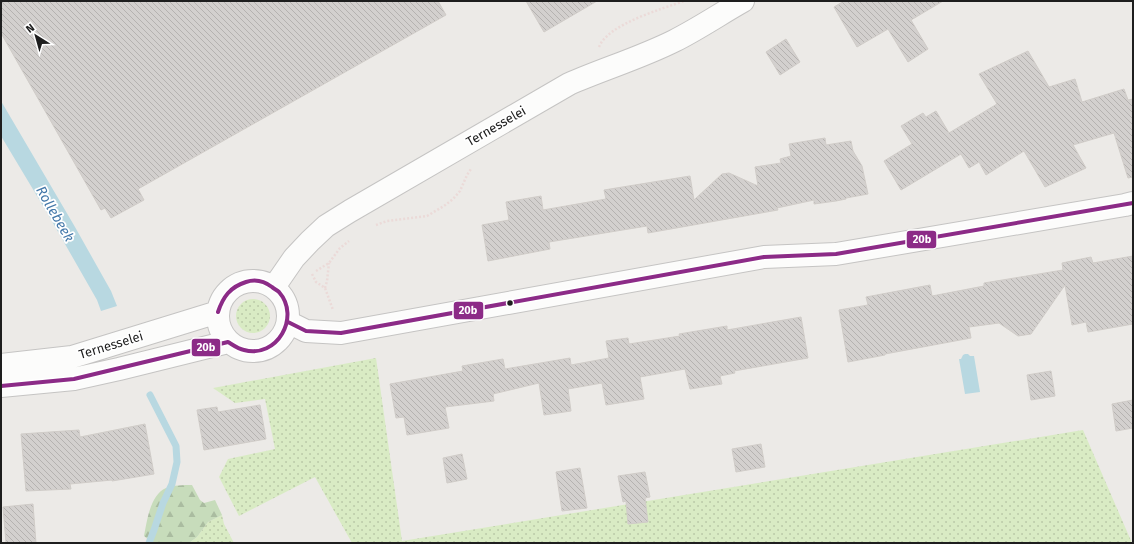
<svg xmlns="http://www.w3.org/2000/svg" width="1134" height="544" viewBox="0 0 1134 544" font-family="'Fira Sans',sans-serif">
<style>
.grass{fill:url(#grass-dots)}
.forest{fill:url(#forest-firs)}
.water{fill:#b8d8e1}
.lines{fill:none;stroke-linecap:round;stroke-linejoin:round}
.stream{stroke:#b8d8e1;stroke-width:7}
.building{fill:url(#building-back-hatch);stroke:#d0ccc8}
.minor-casing{stroke:#c5c4c3;stroke-width:24}
.path{stroke:#ebdad8;stroke-width:2.5;stroke-dasharray:2 2;stroke-linecap:butt}
.minor{stroke:#fcfcfb;stroke-width:22}
.bus-1-casing{stroke:#fff;stroke-width:7}
.bus-1{stroke:#8c2b87;stroke-width:4}
.bus-dot{fill:#1e1e1e;stroke:#fff;stroke-width:1.5}
.labels{text-anchor:middle;dominant-baseline:central;stroke-width:3.5;stroke-linejoin:round;paint-order:stroke}
.street-label{font-size:13px;fill:#1e1e1e;stroke:#fff}
.water-label{font-size:14px;font-style:italic;fill:#4478a9;stroke:#fff}
.line-badge{stroke:#fff;stroke-width:1.5}
.badge-label{font-size:11px;text-anchor:middle;font-weight:bold;fill:#fff}
</style>
<defs>
<pattern id="grass-dots" width="8" height="8" patternUnits="userSpaceOnUse"><rect width="8" height="8" fill="#d9ebc4"/><path d="M2 2h.1M6 6h.1" fill="none" stroke="#bac9a8" stroke-width="1.8" stroke-linecap="round"/></pattern>
<pattern id="forest-firs" width="22" height="20" patternUnits="userSpaceOnUse"><rect width="22" height="20" fill="#c7dcbb"/><path d="M5 1l3.5 6h-7zM16 11l3.5 6h-7z" fill="#aabca0"/></pattern>
<pattern id="building-back-hatch" width="6" height="6" patternUnits="userSpaceOnUse"><rect width="6" height="6" fill="#d3d0ce"/><path d="M-1 5l2 2M0 0l6 6M5-1l2 2" fill="none" stroke="#b5b2b0"/></pattern>
</defs>
<rect width="100%" height="100%" fill="#eceae7"/>
<path class="grass" d="M236 316a17 17 0 1 1 34 0a17 17 0 1 1-34 0Z
M376,358L402,541L1083,430L1132,543H352L315,477L239,516L219,477L228,459L275,449L265,399L235,403L213,388Z
M222,515L224,524L234,543H189L197,537L208,522Z"/>
<path class="forest" d="M192,485L200,500L204,503L215,500L222,515L208,522L197,537L189,543H152L144,536C147,521 150,495 166,488C174,485 183,485 192,485Z"/>
<path class="water" d="M1,101L75,227L111,291L117,306L101,311L97,300L49,216L1,136Z
M965,354H968L970,356H974L980,392L965,394L959,359H961L963,355Z"/>
<g class="lines">
<path class="stream" d="M149,543L154,530L163,503L172,484L177,462L176,446L150,395"/>
</g>
<path class="building" d="M1,1H438L446,15L138,189L144,200L111,218L105,208L101,210L1,33Z
M526,1H597L544,32Z
M844,1H943L911,20L928,49L908,62L888,29L857,47L834,7Z
M786,39L800,62L780,75L766,52Z
M1028,51L1049,87L1075,79L1082,102L1124,89L1128,100L1133,99V177L1128,178L1114,133L1073,145L1086,168L1045,187L1024,151L986,175L979,162L969,168L961,154L901,190L884,161L912,144L901,126L923,113L926,117L936,111L949,133L997,104L979,74Z
M825,138L826,145L851,141L853,151L862,166L868,194L846,198V199L836,201L814,204V200L777,208L778,210L648,233L647,226L549,242L550,249L488,261L482,225L509,220L506,202L541,196L543,210L606,199L604,190L690,176L694,200L722,174L729,173L758,186L755,167L781,163L780,159L791,156L789,144Z
M1133,256V324L1088,332L1086,322L1072,325L1065,285L1031,334L1018,336L999,323L969,327L971,338L885,354V355L848,362L839,310L868,305L866,297L930,285L932,296L984,286V283L1063,270L1062,263L1091,257L1093,263Z
M801,317L808,358L734,371L735,373L720,376L722,384L690,389L685,369L640,377L644,399L606,405L602,383L568,389L571,411L544,415L539,383L493,394L494,401L445,407L449,428L407,435L404,417L396,418L390,384L463,371L462,366L503,359L505,369L570,358L571,365L609,358L606,341L628,338L629,344L680,336L679,334L727,326V330Z
M1051,371L1055,396L1031,400L1027,375Z
M1133,400V428L1116,431L1112,404Z
M260,405L266,439L204,450L197,410L217,407L218,412Z
M145,424L154,474L112,481V480L70,484L71,489L26,491L21,434L79,430L80,437Z
M761,444L765,467L736,472L732,449Z
M462,454L467,479L447,483L443,458Z
M580,468L587,508L562,511L556,472Z
M645,472L650,497L645,498L648,522L628,524L626,501L623,502L618,476Z
M33,504L36,543H6L3,507Z"/>
<g class="lines">
<defs>
<path id="minor" d="M218 316a35 35 0 1 1 70 0a35 35 0 1 1-70 0Z
M274,287L294,258L310,241L326,226L350,211L569,84C603,69 640,58 674,41C698,29 720,14 743,1
M288,322L306,331L341,333L764,257L836,254L1125,205L1133,203
M1,365L72,357L218,312
M1,386L74,379L119,369L228,342"/>
</defs>
<use href="#minor" class="minor-casing"/>
<path class="path" d="M599,47C608,24 662,9 684,1
M376,225L387,221L427,216L444,206L453,199L460,191L467,175L471,169
M316,271L329,263L340,248L349,241
M312,274L316,282L325,288L333,310
M325,288L327,281L329,263"/>
<use href="#minor" class="minor"/>
<defs>
<path id="bus-1" d="M288,322L306,331L341,333L764,257L836,254L1133,203
M1,386L74,379L228,342C233,345 238,349 244,350C277,359 301,317 279,292C277,290 274,289 272,287C264,281 255,279 246,282C230,287 223,297 218,312"/>
</defs>
<use href="#bus-1" class="bus-1-casing"/>
<use href="#bus-1" class="bus-1"/>
</g>
<circle class="bus-dot" cx="510" cy="303" r="3.5"/>
<g class="labels">
<g class="street-label">
<text transform="translate(496 126) rotate(-30)">Ternesselei</text>
<text transform="translate(111 345) rotate(-17)">Ternesselei</text>
</g>
<g class="water-label">
<text transform="translate(55 214) rotate(60)">Rollebeek</text>
</g>
</g>
<g class="line-badge">
<rect x="906" y="230" width="31" height="19" rx="4" fill="#8c2b87"/>
<rect x="453" y="301" width="31" height="19" rx="4" fill="#8c2b87"/>
<rect x="191" y="338" width="30" height="19" rx="4" fill="#8c2b87"/>
</g>
<g class="badge-label">
<text x="922" y="243">20b</text>
<text x="468" y="314">20b</text>
<text x="206" y="351">20b</text>
</g>
<rect width="1134" height="544" fill="none" stroke="#1e1e1e" stroke-width="4"/>
<g transform="translate(36 36) rotate(323)" stroke="#ffffff" stroke-width="3" paint-order="stroke">
<path d="M0-3L7 15L0 10L-7 15Z" fill="#1e1e1e"/>
<text y="-6" font-size="11" font-weight="bold" text-anchor="middle" fill="#1e1e1e">N</text>
</g>
</svg>
